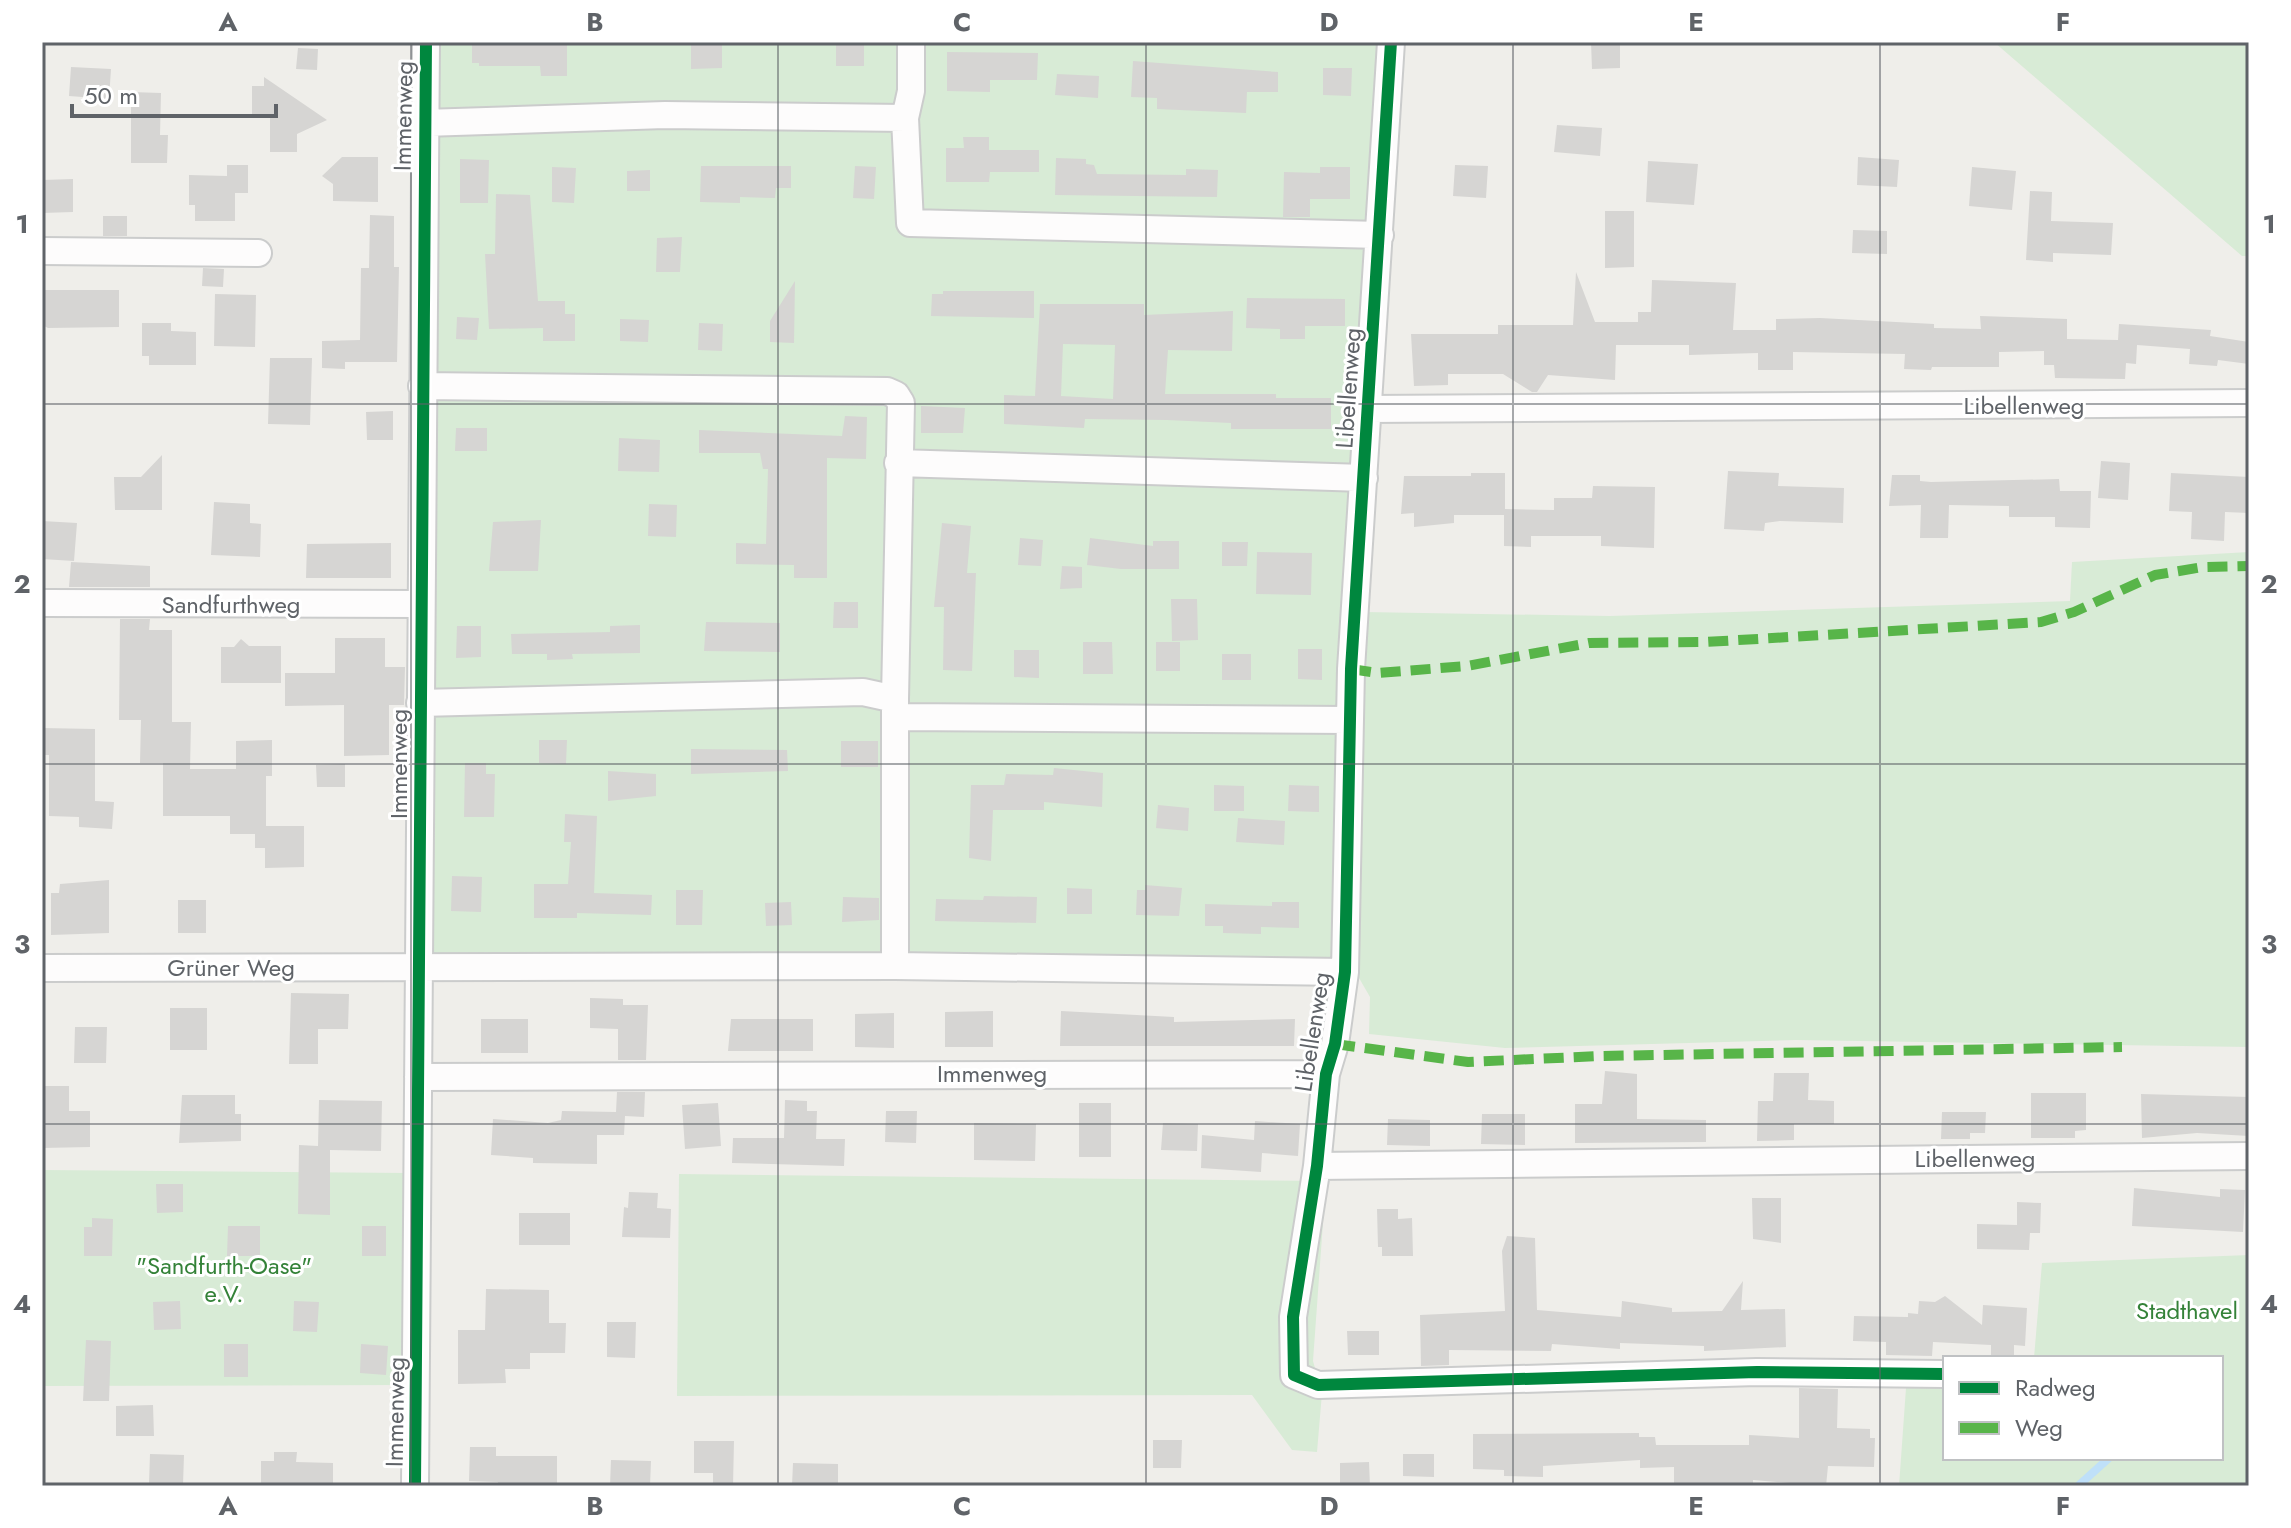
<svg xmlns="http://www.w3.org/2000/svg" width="2291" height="1528" viewBox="0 0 2291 1528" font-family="Jost,sans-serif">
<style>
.green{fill:#d8ebd6}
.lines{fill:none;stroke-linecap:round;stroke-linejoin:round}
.stream{stroke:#bfe0f9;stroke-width:8}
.building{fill:#d6d5d3;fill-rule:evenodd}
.street-casing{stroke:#cbcccc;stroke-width:30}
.street{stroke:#fdfcfc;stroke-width:26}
.quiet{stroke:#58b549;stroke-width:10;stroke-dasharray:20 10;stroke-linecap:butt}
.cycleway-casing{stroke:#fff;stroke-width:17}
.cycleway{stroke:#00873e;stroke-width:12}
.grid{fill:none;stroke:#5f6368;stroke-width:2;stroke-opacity:0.55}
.labels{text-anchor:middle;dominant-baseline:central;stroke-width:6;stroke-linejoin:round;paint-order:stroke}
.street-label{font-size:24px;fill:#5f6368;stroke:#fff}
.park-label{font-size:24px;fill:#348238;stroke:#fff}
.neatline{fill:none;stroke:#5f6368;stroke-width:3}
.grid-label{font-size:26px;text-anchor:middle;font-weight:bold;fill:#5f6368}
</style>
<rect width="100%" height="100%" fill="#efeeea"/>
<path class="green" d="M437,42H1383L1333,963L907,962L431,953Z
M1994,42H2249V256H2242Z
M2249,552V1047L1796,1040L1505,1048L1369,1034L1370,997L1355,971L1364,612L1610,616L2070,601L2072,562Z
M42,1170L408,1173L404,1385L42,1386Z
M679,1174L1326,1181L1313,1361L1322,1393L1317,1452L1292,1450L1252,1395L677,1396Z
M2249,1255V1486H1899L1906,1388H1945V1458H2221V1358H2034L2042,1263Z"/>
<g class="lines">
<path class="stream" d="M2078,1486L2109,1458"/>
</g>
<path class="building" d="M472,42H567V76H541L540,66H479V63H472Z
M1591,42H1620V68L1592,69Z
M722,44V68L691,69V45Z
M836,45H864V66H836Z
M298,48L318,49L317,70L296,69Z
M947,52L1038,53L1037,80H990V92L947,91Z
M1133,61L1278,72V92H1247L1246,113L1157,109V98L1131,97Z
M71,67L111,69L109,99L69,96Z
M1323,68H1352L1351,96L1323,95Z
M1057,74L1099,76L1098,98L1055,95Z
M264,77L327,120L297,134V152H270V115H252V86H264Z
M131,92L161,93L160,135H168L167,163H131Z
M1557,125L1602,128L1600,156L1554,152Z
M963,137H989V150H1039V172H990L989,182H946V148H964Z
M342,157H378V202L333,201V184L322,176Z
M1858,157L1899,160L1897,187L1857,185Z
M1056,158L1086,159V164L1094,165L1097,174L1186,175V169L1218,170L1217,197L1055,195Z
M460,159L489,160L488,203H460Z
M1648,161L1698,164L1694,205L1646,202Z
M227,165H248V193H235V221H195V205H189V175L227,176Z
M1455,165L1488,166L1486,198L1453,196Z
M701,166H791V188H776L775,198L740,197V203L700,202Z
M855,166L876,167L874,199L853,198Z
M552,167L576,168L574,203L552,202Z
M1320,167H1350V199H1310V217H1283L1284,172L1320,173Z
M1972,167L2016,171L2012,210L1969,206Z
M650,170V191H627V171Z
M73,179V212L42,213V180Z
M2030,191L2052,192L2051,221L2113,223L2111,255L2053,253V262L2026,260Z
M496,194L530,195L538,301H565V314H575V341H543V328L489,329L485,254H495Z
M1605,211H1634V267L1605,268Z
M370,215L394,216V267H399L397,362H345V369L322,368V341L360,340L361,268H369Z
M103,216H127V236H103Z
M1853,230L1887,231V254L1852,253Z
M682,237L680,272H656L657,238Z
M203,268L224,269L223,287L202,286Z
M1576,272L1595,322H1638V312H1651L1652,280L1736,283L1733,330H1776V319L1820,318L1934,324V328L1981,329L1980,316L2067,319V339L2118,340L2119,324L2211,330L2210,336L2249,342V364L2218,360L2217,366L2189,364L2190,349L2137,345L2136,364L2126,363L2125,379L2055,378L2054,365H2044V351L1999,352V367H1932L1931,370L1904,369L1905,354L1793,352V370H1758V353L1689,355V345H1616L1615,380L1548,375L1537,392H1532L1503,374H1448V385L1414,386L1411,334H1498V325H1573Z
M795,281L794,343L770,342V321Z
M42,290H119V327L48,328L42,325Z
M943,291H1034V318L931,316L932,294H943Z
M215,294L256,295L255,347L214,346Z
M1247,298L1345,299V326H1305V339H1280V329L1246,328Z
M1040,304H1144V315L1233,311L1232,351L1168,350L1165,394H1276V398H1331V429H1231V423L1167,420L1085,419L1084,428L1004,424V395L1035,396ZM1063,344L1115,345L1113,399L1061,396Z
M457,317L479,318L477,340L456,339Z
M620,319L649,320L648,342L620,341Z
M142,323H171V331L196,332V365H149V356H142Z
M699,323L723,324L722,351L698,350Z
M270,358H312L310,425L268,424Z
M921,406L965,408L963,433H921Z
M393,411V440H367L366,412Z
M845,416L867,417L866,459L827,458V578H794V565L736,564V543L766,544L768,469H763L760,453H699V430L842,436Z
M456,428H487V451H455Z
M619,438L660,440L659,472L618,471Z
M162,455V510H115L114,477H141Z
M2101,461L2130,463L2128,500L2098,498Z
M1728,471L1779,473L1778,486L1844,488L1843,523L1780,521L1765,523L1764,531L1724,529Z
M1471,473H1505V509L1554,510V498H1592L1593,486L1655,487L1654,548L1601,546V536H1531V547L1504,546V515H1454V523L1414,527V513L1401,514L1404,476H1471Z
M2171,473L2249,477V513L2225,512L2224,541L2191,539L2192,512L2169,511Z
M1892,475H1920V481L1931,482L2059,479L2060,491H2091L2090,528L2055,527V517H2009V506L1949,505L1948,538H1920L1921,505L1889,506Z
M214,502L250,504V523L261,524L260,557L211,555Z
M649,504L677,505L676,537L648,536Z
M541,520L538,571H489L493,522Z
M42,521L77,523L74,561L42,559Z
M942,523L971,526L967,573H976L972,671L943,670L944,607H934Z
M1020,538L1043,540L1041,566L1018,565Z
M1090,538L1153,546V541H1179V569H1121L1087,565Z
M1222,542H1248L1247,566H1222Z
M391,543V578H306L307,544Z
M1257,552L1312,553L1311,595L1256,594Z
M71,562L150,566V587H69Z
M1062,566L1082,567V588L1060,589Z
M1171,599H1197L1198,640L1172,641Z
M834,602H858V628H833Z
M120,619H150L149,630H172V722H191L190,769H236V741L272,740V776H266V826H304V867L265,868V848H255V834H230V816H163V763H140L141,720H119Z
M706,622L780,623V652L704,651Z
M640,625V653L572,654L573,659L547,660V654H512L511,634L610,632V626Z
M457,626H481V657L456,658Z
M335,638H385V667H405L404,705H389V755L344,756V705L285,706V673H335Z
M241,639L249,646H281V683H221V647H234Z
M1083,642H1112L1113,674H1083Z
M1156,642H1180V671H1156Z
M1298,649H1322V680L1298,679Z
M1014,650H1039V678L1014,677Z
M1222,654H1251V680H1222Z
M42,728L95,729V801L114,802L112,829L79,827V817L49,816V755H42Z
M539,740H567L566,764L539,763Z
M841,741H878V767H841Z
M691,749L787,750L788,771L691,774Z
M465,763H486V774H495L494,817H464Z
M345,764V787H317L316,765Z
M1054,768L1103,773L1102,807L1044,802V810H993L991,861L969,858L971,785H1004L1006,774L1053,775Z
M608,771L656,774V796L608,801Z
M1214,785L1244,786V811H1214Z
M1289,785L1319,786V812L1288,811Z
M1158,805L1189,808L1188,831L1156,828Z
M565,814L597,816L594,893L652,895L651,915L577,913V918H534V884H568L571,842H564Z
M1238,818L1285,821L1284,845L1236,842Z
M452,876L482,877L481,912L451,911Z
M109,880V933L51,935V893H59L60,884Z
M1145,885L1182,888L1179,916L1136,915L1137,890H1145Z
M1067,888L1092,889V914H1067Z
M676,890H703L702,925H676Z
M984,896L1037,897L1036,923L935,921L936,899L983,900Z
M843,897L879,898V920L842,922Z
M178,900H206V933H178Z
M791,902L792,925L766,926L765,903Z
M1272,902H1299V928L1261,927V934L1223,933V926H1205V904L1272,906Z
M291,993L349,994L348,1029H318V1064H289Z
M590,998L623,999V1005H648L646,1060H618V1029L590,1028Z
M170,1008H207V1050H170Z
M993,1011V1047H945V1012Z
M1061,1011L1174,1017V1022L1295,1019L1294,1046H1060Z
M894,1013V1048L855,1047V1014Z
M481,1019H528V1053H481Z
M731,1019H813V1051H728Z
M75,1027H107L106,1063H74Z
M1605,1071L1637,1074V1119L1706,1120V1142L1575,1143V1104H1602Z
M1774,1073H1809L1808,1100L1834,1101V1124H1794V1140L1757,1141L1758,1101H1773Z
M42,1086H69V1111H90V1147L42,1148Z
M617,1092H645L644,1117L625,1116L624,1135H597V1164L533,1163V1158L491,1155L493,1119L548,1123L561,1120L562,1111L616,1112Z
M2031,1093H2086V1130L2075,1131V1138H2031Z
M2141,1094L2249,1097V1136L2197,1133L2142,1138Z
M182,1095H235V1114H241V1141L179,1143Z
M319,1100L382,1101L381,1151L330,1150V1215L298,1214L299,1145L318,1146Z
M785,1100L807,1101V1111H817L816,1139H845L844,1166L732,1163L733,1138H784Z
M718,1103L721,1146L685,1149L682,1105Z
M1079,1103H1111V1157H1079Z
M886,1111H917L916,1143L885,1142Z
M1942,1112H1986L1985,1133H1970V1139H1941Z
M1482,1114H1525V1145L1481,1144Z
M1388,1119L1430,1120V1146L1387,1145Z
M1255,1121L1300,1124L1298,1156L1262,1153L1261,1172L1201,1168L1202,1135L1254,1140Z
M974,1123L1036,1124L1035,1161L974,1160Z
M1163,1123L1198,1124L1197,1151L1161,1150Z
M156,1184H183V1212L157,1213Z
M2134,1188L2220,1197V1189L2245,1190L2243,1232L2132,1226Z
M629,1192L658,1193L657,1208L671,1209L670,1238L622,1237L624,1207L628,1208Z
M1752,1198H1781V1243L1753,1239Z
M2017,1202L2041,1203L2040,1233H2030L2029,1250L1977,1249V1224L2017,1225Z
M1377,1209H1398V1219L1412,1218L1413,1256H1382V1247H1378Z
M519,1213H570V1245H519Z
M92,1218L113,1219L112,1256H84V1227H92Z
M228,1226H260V1256H227Z
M362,1226H386V1256H362Z
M1507,1236L1535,1238L1537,1310L1621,1317L1622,1301L1672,1308V1312L1722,1311L1743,1281L1741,1310L1785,1309L1786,1347L1704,1351V1346L1620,1343V1349L1552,1344L1551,1351L1449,1350V1365L1421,1366L1420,1315L1505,1311L1502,1251Z
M486,1289L549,1290V1323H566L565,1353H530V1369H505L506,1383L458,1384V1330H485Z
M1945,1296L1982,1325L1983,1305L2027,1308L2025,1346L2014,1345V1358H1991V1345L1933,1342L1932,1356L1886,1355V1342L1853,1341L1854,1316L1908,1317V1313L1918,1314L1919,1301L1935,1302Z
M180,1301L181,1329L154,1330L153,1302Z
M294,1301L319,1302L317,1332L293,1331Z
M607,1322H636L635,1358L607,1357Z
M1347,1331H1379V1355H1348Z
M86,1340L111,1341L109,1401H83Z
M224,1344H248V1377H224Z
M361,1344L388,1346L386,1375L360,1373Z
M1799,1388L1838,1389L1837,1428L1870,1429V1438H1875L1874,1467L1828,1466L1826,1486L1753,1480V1486H1674V1467L1640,1468V1460L1543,1466V1477L1504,1476V1470L1473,1469V1434L1639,1433V1437H1655L1656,1445H1749V1435L1799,1438Z
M153,1405L154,1436H116V1406Z
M1153,1440H1182L1181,1468H1153Z
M694,1441H734L733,1486H713V1473H694Z
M470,1447H496V1456H557V1486H498V1482L469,1481Z
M274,1452H297L296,1462L333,1463V1486H261V1461H274Z
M150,1454L184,1455L183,1485L149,1484Z
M1403,1454H1434V1477L1403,1476Z
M611,1460L651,1461L650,1486H610Z
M1369,1462L1370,1486H1340V1463Z
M793,1463L838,1464V1486H792Z"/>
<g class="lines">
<defs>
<path id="street" d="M911,42V91L905,118L910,223L1380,235
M1391,42L1351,669L1345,972L1335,1044L1326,1074L1317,1166L1293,1317L1294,1375L1318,1385L1757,1372L1945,1374
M424,123L665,115L905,118
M42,251L258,253
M422,386L887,391L896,395L901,403L895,699V966
M1368,409L2249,403
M898,463L1364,478
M42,603L420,604
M420,703L863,692L895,699
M895,717L1349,720
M42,968L895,966L1345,972
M418,1077L1326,1074
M1317,1166L2249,1156
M415,1486L426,42"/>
</defs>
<use href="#street" class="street-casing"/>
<use href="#street" class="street"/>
<path class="quiet" d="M1351,669L1378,673L1467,666L1589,643L1706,642L2041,622L2074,612L2155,575L2203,567L2249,566
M1335,1044L1468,1062L1600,1056L2122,1047"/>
<defs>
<path id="cycleway" d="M1391,42L1351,669L1345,972L1335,1044L1326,1074L1317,1166L1293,1317L1294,1375L1318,1385L1757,1372L1945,1374
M415,1486L426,42"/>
</defs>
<use href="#cycleway" class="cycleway-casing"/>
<use href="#cycleway" class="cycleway"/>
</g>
<path class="grid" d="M411,42V1486M778,42V1486M1146,42V1486M1513,42V1486M1880,42V1486M42,404H2249M42,764H2249M42,1124H2249"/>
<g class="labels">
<g class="street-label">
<text transform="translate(403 116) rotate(-89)">Immenweg</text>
<text transform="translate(1348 388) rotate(-86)">Libellenweg</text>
<text x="2024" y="405">Libellenweg</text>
<text x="231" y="604">Sandfurthweg</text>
<text transform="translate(398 764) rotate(-90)">Immenweg</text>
<text x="231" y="967">Grüner Weg</text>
<text transform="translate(1312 1032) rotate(-81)">Libellenweg</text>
<text x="992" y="1073">Immenweg</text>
<text x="1975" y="1158">Libellenweg</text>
<text transform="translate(395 1412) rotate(-89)">Immenweg</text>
</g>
<g class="park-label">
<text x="224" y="1265">"Sandfurth-Oase"<tspan x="224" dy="28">e.V.</tspan></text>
<text x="2187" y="1310">Stadthavel</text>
</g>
</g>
<rect width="2291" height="1528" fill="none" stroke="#ffffff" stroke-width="88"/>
<rect x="1943" y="1356" width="280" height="104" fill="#ffffff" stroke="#bfc1c3" stroke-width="2"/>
<rect x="1959" y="1382" width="40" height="12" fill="#00873e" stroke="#bfc1c3" stroke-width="2"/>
<text x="2015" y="1396" font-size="24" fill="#5f6368">Radweg</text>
<rect x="1959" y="1422" width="40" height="12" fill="#58b549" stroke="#bfc1c3" stroke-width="2"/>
<text x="2015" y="1436" font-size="24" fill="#5f6368">Weg</text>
<path d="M72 104v12h204v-12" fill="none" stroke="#5f6368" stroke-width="4"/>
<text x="84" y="104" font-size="24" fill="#5f6368" stroke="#ffffff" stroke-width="6" paint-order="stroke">50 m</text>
<rect x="44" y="44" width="2203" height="1440" class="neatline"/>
<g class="grid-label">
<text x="228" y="31">A</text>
<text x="595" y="31">B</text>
<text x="962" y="31">C</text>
<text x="1329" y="31">D</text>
<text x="1696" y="31">E</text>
<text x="2063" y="31">F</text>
<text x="22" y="233">1</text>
<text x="2269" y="233">1</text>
<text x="22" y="593">2</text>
<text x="2269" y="593">2</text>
<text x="22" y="953">3</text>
<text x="2269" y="953">3</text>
<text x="22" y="1313">4</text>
<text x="2269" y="1313">4</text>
<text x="228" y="1515">A</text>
<text x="595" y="1515">B</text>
<text x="962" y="1515">C</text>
<text x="1329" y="1515">D</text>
<text x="1696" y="1515">E</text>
<text x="2063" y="1515">F</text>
</g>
</svg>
